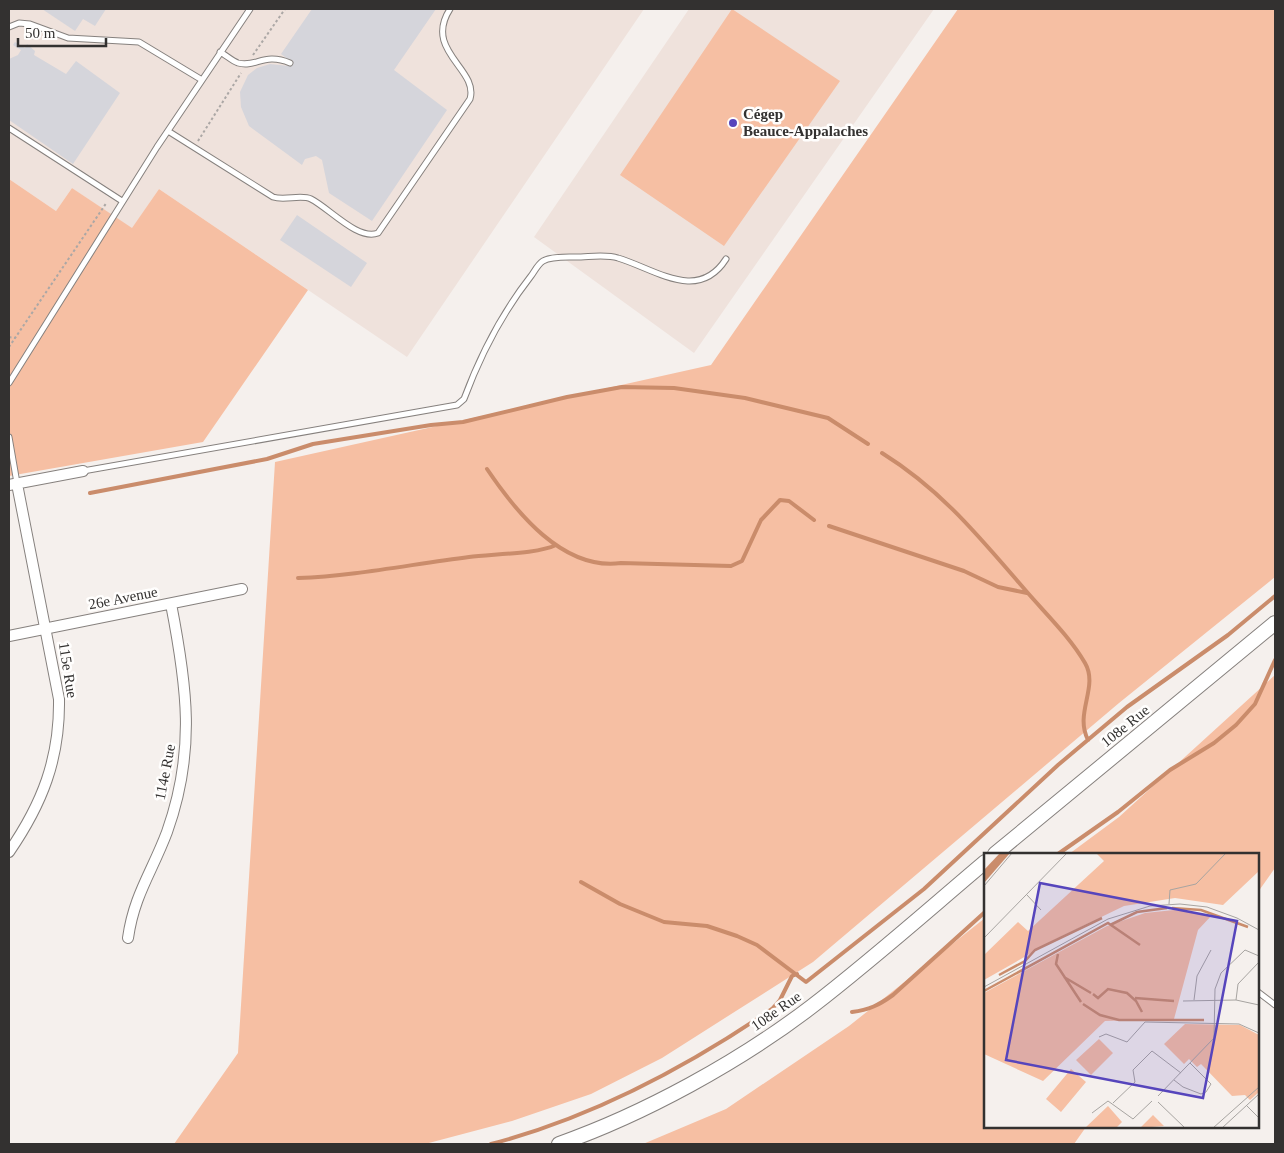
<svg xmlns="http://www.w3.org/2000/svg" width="1284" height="1153" viewBox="0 0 1284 1153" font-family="Georgia,serif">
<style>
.built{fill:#efe2dc}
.green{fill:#f6bfa3}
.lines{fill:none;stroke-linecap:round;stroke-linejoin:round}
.stream{stroke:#ca8c6b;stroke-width:4}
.building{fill:#d5d5db}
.lane-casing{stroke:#86817e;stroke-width:7}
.street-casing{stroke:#86817e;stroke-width:12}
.secondary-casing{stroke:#86817e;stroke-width:16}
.path{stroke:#aba7a5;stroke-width:2;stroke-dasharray:2.5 2.5;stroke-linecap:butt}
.lane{stroke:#fff;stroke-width:5}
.street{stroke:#fff;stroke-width:10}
.secondary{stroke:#fff;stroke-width:14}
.poi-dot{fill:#5645bc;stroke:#fffefd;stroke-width:2}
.labels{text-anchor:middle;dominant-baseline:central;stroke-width:5;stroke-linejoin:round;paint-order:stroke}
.poi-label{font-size:15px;font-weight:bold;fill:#333130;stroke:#fffefd;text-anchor:start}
.street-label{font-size:15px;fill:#333130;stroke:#fffefd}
.inset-river{fill:none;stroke:#ca8c6b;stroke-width:2.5}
.inset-road{fill:none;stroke:#a7a4a1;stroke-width:1}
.view{fill:#5645bc;fill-opacity:0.15;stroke:#5645bc;stroke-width:2.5}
.inset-edge{fill:none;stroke:#333130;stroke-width:2.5}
</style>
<rect width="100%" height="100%" fill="#f5f0ed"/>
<path class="built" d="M9,9H644L407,357L159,189L132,229L72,188L56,211L9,179Z
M689,9H934L694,353L534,237Z"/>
<path class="green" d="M732,9L840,81L724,246L620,175Z
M958,9H1275V577L1119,703L813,962L662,1058L591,1094L512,1121L425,1144H174L238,1053L275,462L711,365Z
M9,179L56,211L72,188L132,228L159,189L308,290L203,442L9,476Z
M1275,675V868L1258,892V854H1069L1119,817Z
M985,918V1127H1086L1074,1144H643L726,1109L849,1026Z"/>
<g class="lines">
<path class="stream" d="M882,453C943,491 981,539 1027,592C1046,614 1070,637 1085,663C1099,687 1074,713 1088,740
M487,469C516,512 563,571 621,563L731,566L742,561L761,520L780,500L789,501L814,520
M90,493L267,459L313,444L431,425L463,422L567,397L622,387L674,388L745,398L828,418L868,444
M829,526L964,571L998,587L1027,593
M298,578C355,576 412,564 469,557C491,554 538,554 556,545
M1058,854L1118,812L1170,770L1214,743L1236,725L1255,704L1275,660
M581,882L620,904L664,922L707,926L737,936L757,945L806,982L924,889L1058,765L1127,707L1228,635L1275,596
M852,1012C869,1010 879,1005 893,995L985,912
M491,1144C591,1118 687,1067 772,1009L780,1000L792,976L797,974"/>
</g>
<path class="building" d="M42,9H106L95,26L83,19L75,31Z
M312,9H436L394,70L447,110L372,221L329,193L322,160L316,156L305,159L302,165L249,126L241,107L240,92L248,75L257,68L270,64L289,66L290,61L281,54Z
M15,42L25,48L27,44L35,51L34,55L66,74L76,61L120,93L73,164L9,120V59L18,55L21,50L13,45Z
M297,215L367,263L351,287L280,240Z"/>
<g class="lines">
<defs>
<path id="lane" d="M9,27L19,23L30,24L68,38L139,42L202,80
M220,52C226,55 232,61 238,63C256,68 264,52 290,63
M9,128L122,201
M168,131L273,197C285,201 301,194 311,199C329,208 358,241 378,233L470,99C479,69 423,51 450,9
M9,383L157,147L250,9
M9,437L17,483
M83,471L457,405L464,399C480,356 502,313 531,276C534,272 538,264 543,261C551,256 567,257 576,257C589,257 606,254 618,258C655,269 698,303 726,259
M1258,992L1275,1005"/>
<path id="street" d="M9,485L83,471
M9,636L242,589
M9,852C42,804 60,759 59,699L17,484
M128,938C134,895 152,872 167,832C196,751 187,686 171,604"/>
<path id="secondary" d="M995,854L1275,623
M559,1144C644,1114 739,1062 811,1007C871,961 927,911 985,862"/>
</defs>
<use href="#lane" class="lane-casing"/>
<use href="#street" class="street-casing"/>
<use href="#secondary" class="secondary-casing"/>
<path class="path" d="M253,55L285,9
M198,141L241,73
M9,337L15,338
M9,347L107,202"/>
<use href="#lane" class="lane"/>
<use href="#street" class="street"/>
<use href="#secondary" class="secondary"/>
</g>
<circle class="poi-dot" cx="733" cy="123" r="5"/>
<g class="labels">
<g class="poi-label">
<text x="743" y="114">Cégep<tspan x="743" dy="17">Beauce-Appalaches</tspan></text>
</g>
<g class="street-label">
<text transform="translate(123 598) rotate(-11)">26e Avenue</text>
<text transform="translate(68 670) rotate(81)">115e Rue</text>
<text transform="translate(1125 726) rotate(-39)">108e Rue</text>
<text transform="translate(165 772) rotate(-79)">114e Rue</text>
<text transform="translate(776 1011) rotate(-35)">108e Rue</text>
</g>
</g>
<g transform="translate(984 853)">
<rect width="275" height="275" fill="#f5f0ed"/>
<path d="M112,0H275V18L239,52L191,45L140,53L72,86L0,127V102L34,69L44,78L120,8ZM190,57L228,62L214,77L190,166L121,168L59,228L0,201V140L123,73L161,60ZM201,171L256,172L275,182V239L266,247L261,242L248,243L217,211L213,214L205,206L200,211L180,191ZM115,186L129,200L107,222L92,207ZM87,216L102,229L77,259L62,246ZM124,253L138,269L132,275H101ZM169,262L180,273L156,275Z" fill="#f6bfa3"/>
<path d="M16,0H26L0,30V17Z" fill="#ca8c6b"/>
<path class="inset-river" d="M188,55L217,57L264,74M126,72L153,59L183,55M74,101L72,111L97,149M15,122L41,108L51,97L118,65M80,124L107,140M0,138L124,70L156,92M109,141L114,145L124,136L143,140L152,148L158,159M151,145L190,148M99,151L116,162L135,167H220"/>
<path class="inset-road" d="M0,33L28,0M43,42L57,57M185,51L186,37L212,31L242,0M0,85L83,0M0,134L124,66L166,53L196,51L223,54L253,65L275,77M210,147L213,123L227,97M252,147L254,131L275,109M199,148L252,147L275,152M115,184L122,181L143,189L161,169L255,171L275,180M190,227L199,234L217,241L222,239L227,231L206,210M174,243L230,185L231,136L237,120L261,97L275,103M174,249L201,275M129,250L151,229L149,217L168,198L197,220M262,252L275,265M108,260L124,248L149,266L168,248M229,275L275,234M238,275L275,241"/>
<path class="view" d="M56,30L253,68L219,245L22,207Z"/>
<rect width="275" height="275" class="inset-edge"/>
</g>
<rect width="1284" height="1153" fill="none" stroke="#333130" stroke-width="20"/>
<path d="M18 38v8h88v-8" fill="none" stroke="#333130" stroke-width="2.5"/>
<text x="25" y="38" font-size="15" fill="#333130" stroke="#fffefd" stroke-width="4" paint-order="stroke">50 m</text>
</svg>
